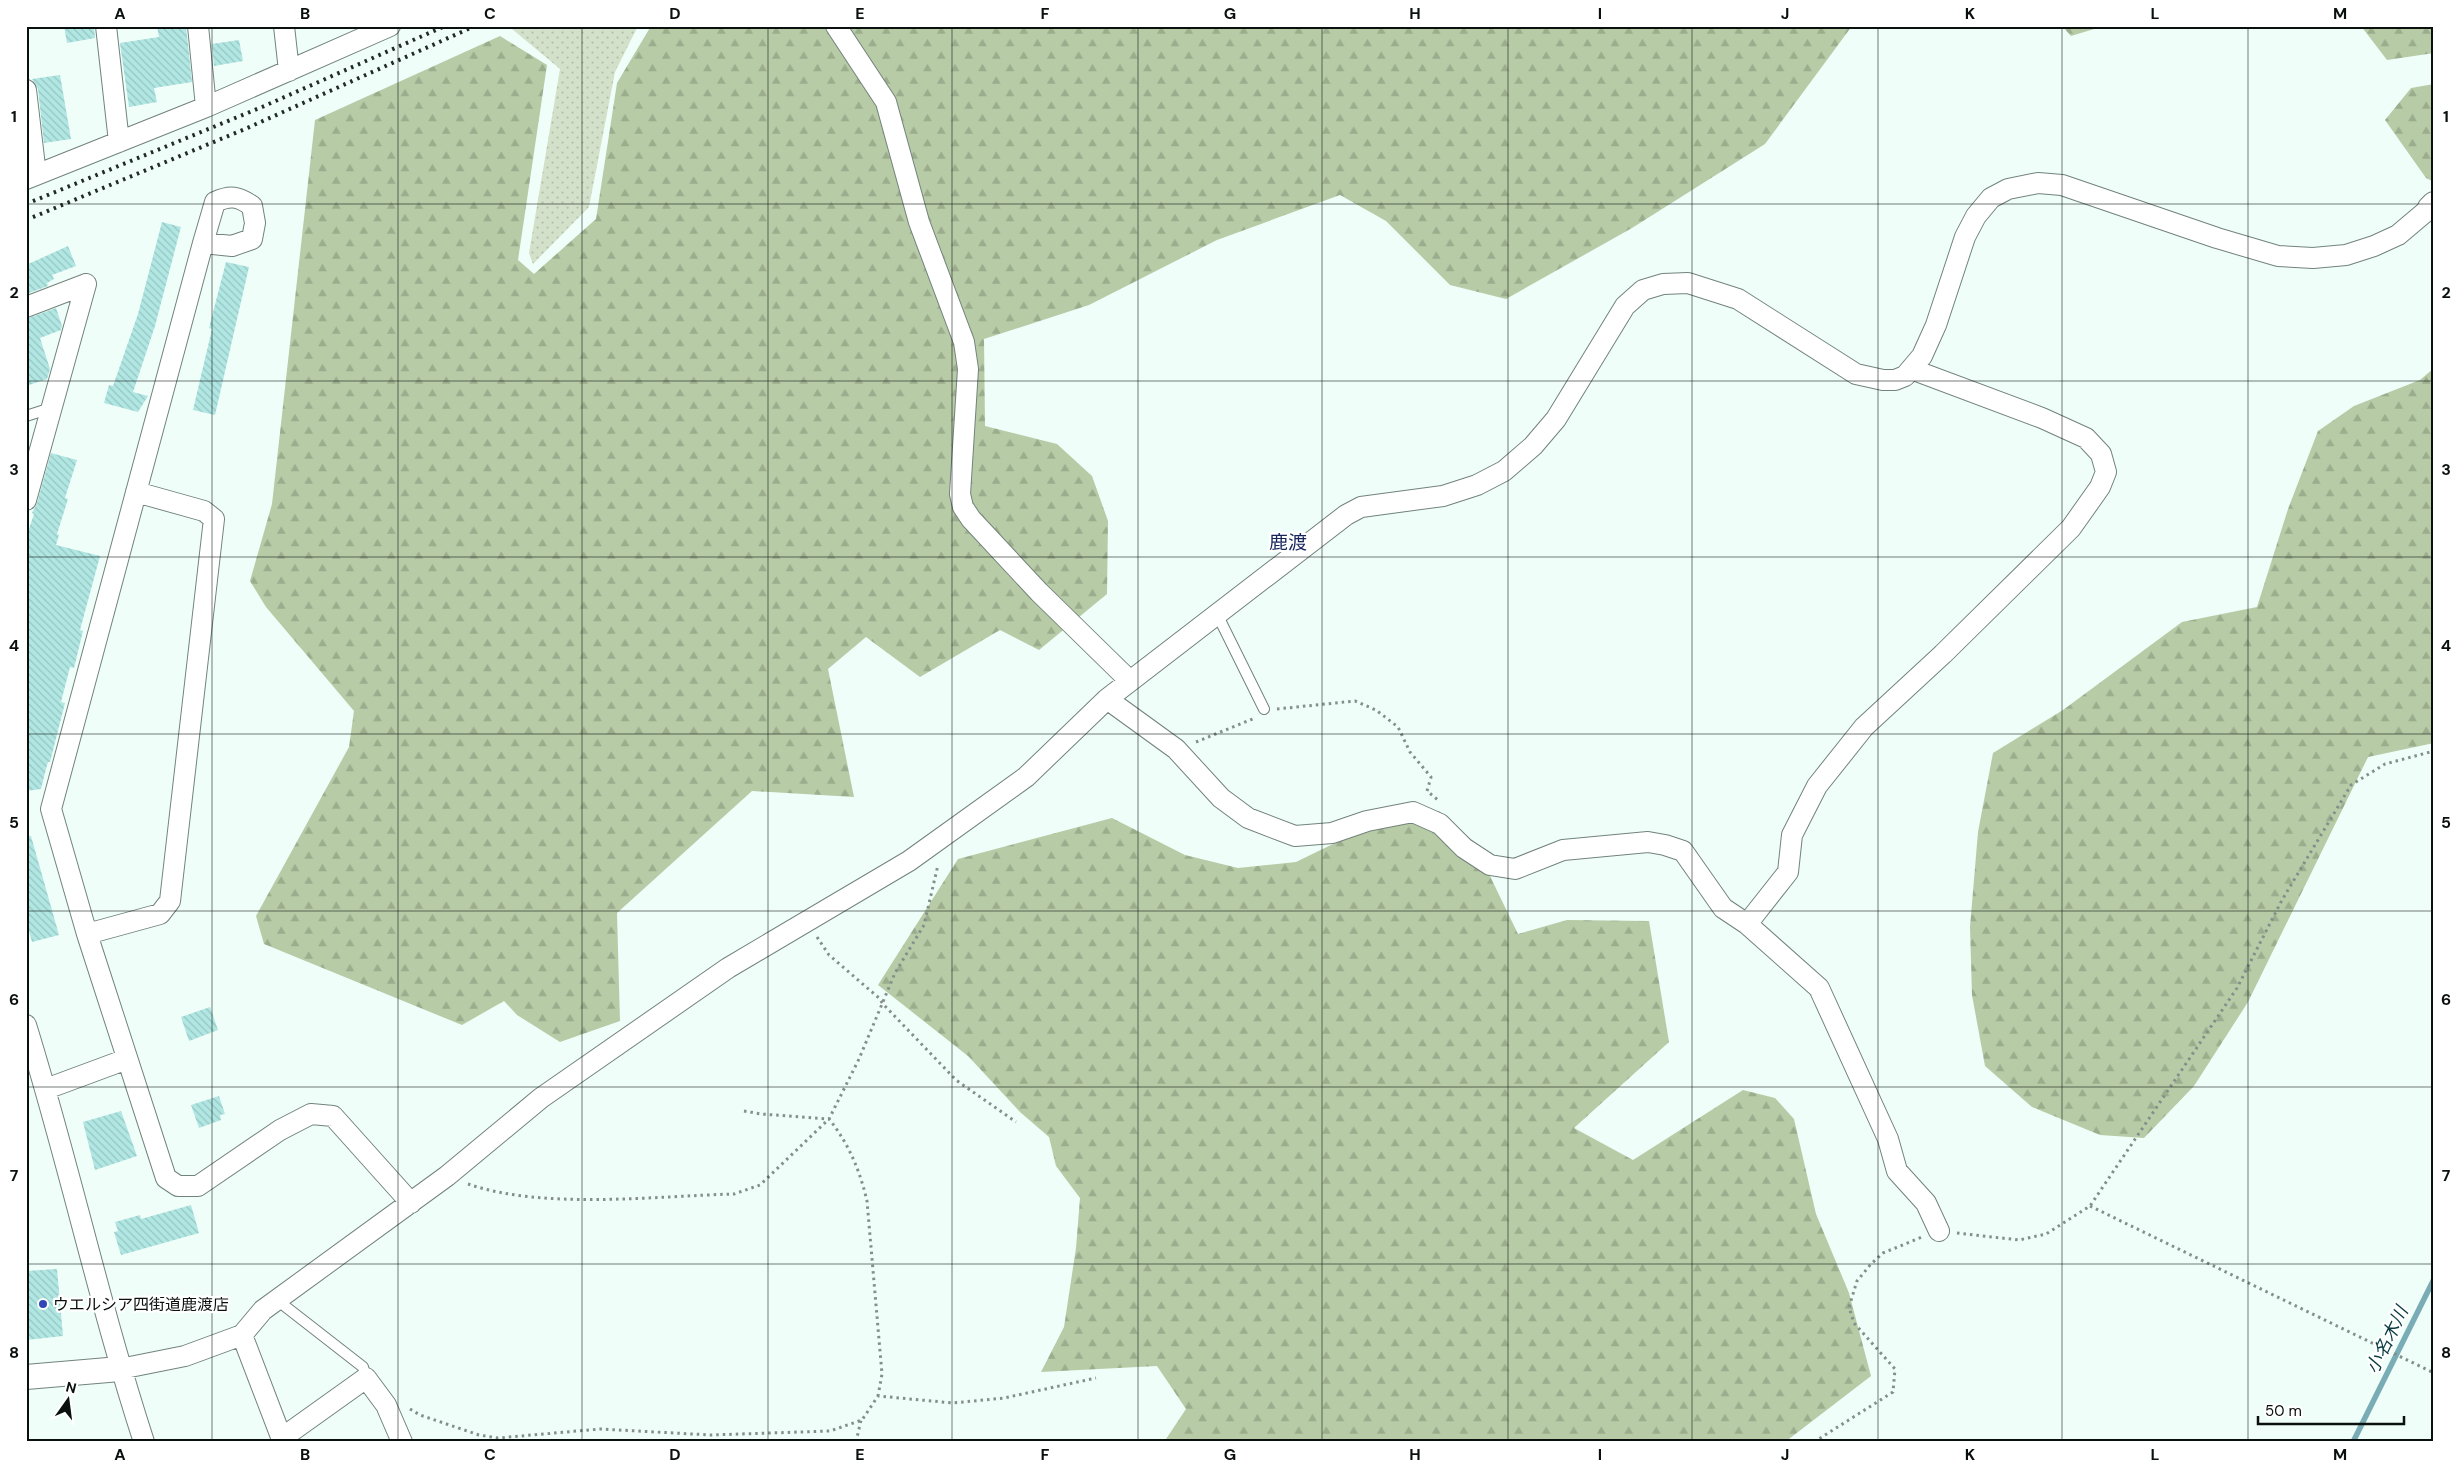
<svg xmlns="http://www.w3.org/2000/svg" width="2460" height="1468" viewBox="0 0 2460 1468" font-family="'DM Sans','Noto Sans JP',sans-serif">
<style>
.grass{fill:url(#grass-dots)}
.forest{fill:url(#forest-firs)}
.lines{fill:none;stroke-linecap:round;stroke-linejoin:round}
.stream{stroke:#79acb5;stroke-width:5.5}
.building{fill:url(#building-back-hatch)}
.service-casing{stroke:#72837c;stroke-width:12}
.minor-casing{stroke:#72837c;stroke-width:22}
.tertiary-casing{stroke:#72837c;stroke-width:26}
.path{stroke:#848f8b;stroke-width:3;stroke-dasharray:2.5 4;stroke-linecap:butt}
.service{stroke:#fff;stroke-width:10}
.minor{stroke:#fff;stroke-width:20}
.tertiary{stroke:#fff;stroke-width:24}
.rail{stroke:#222927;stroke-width:4;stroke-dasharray:2.5 5;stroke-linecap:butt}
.grid{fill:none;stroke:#0a100e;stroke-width:1;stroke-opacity:0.55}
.poi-dot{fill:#2e48b9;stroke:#fff;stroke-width:2}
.labels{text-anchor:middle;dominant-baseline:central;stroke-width:4.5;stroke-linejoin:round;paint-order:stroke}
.poi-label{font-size:16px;fill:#0a100e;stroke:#fff;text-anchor:start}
.water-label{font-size:18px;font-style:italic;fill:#083b42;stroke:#fff}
.quarter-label{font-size:19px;fill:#15245a;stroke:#fff}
.neatline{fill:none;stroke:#0a100e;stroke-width:2}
.grid-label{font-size:16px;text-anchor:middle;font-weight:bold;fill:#0a100e}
</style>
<defs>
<pattern id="grass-dots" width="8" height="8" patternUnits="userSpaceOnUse" patternTransform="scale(1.25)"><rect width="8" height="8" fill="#d4e1ca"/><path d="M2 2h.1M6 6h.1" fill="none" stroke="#b5c0ac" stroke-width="1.8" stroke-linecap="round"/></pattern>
<pattern id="forest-firs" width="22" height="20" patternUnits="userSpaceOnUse" patternTransform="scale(1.25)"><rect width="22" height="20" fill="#b7cba6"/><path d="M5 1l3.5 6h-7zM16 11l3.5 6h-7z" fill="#9cad8e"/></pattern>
<pattern id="building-back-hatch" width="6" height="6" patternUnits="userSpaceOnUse" patternTransform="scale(1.25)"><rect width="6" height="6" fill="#b1e7e3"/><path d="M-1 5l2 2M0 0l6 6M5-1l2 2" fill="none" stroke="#97c5c2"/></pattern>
</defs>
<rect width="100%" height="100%" fill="#effef8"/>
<path class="grass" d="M519,26H638L615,72L589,207L533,264L529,253L560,69L512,29Z"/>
<path class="forest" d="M651,26H1852L1765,144L1632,228L1506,299L1450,285L1386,221L1340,195L1217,240L1089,305L984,339L985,426L1057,444L1092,476L1108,521L1107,594L1039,650L1000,630L920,677L866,637L828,669L854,797L752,791L617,913L620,1021L560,1042L517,1015L504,1001L462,1025L264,944L256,916L349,747L354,711L266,607L250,581L272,504L315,120L500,36L547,65L518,260L534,274L596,219L617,83Z
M2062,26H2104L2071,36Z
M2361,26H2434V53L2387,60Z
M2434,84V182L2426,178L2385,120L2411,88Z
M2434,368V743L2368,757L2248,1002L2194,1086L2144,1138L2100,1135L2032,1107L1985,1066L1972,995L1970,927L1978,832L1993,753L2063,710L2182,622L2257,607L2288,509L2318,431L2354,406L2420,380Z
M1439,811L1473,841L1518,934L1567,920L1649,921L1669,1042L1574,1128L1633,1160L1743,1090L1775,1098L1794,1119L1816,1214L1849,1293L1871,1376L1785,1442H1164L1186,1409L1157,1366L1041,1372L1064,1327L1076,1248L1080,1198L1056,1166L1049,1137L1020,1112L968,1056L878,985L958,859L1112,818L1185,855L1238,868L1296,862L1372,825Z"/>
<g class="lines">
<path class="stream" d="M2353,1442L2434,1279"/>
</g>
<path class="building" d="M64,26H94L95,38L67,43Z
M157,26H186L192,82L154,88L157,102L129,107L120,43L159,37Z
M239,40L243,61L214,66L212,44Z
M60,75L71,139L44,143L38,89L32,79Z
M162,222L181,227L155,326L133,392L148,396L138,412L104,403L109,385L113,386L138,314Z
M68,246L76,266L52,275L54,279L47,283L48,286L26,294V265Z
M226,262L249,267L215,415L193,410L212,329L209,328Z
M56,308L62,326L61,330L40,338L50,369L47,379L26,386V319Z
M51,453L77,460L65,498L68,499L57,534L59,535L56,545L100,556L80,630L83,631L74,668L70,667L61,702L65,703L50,762H48L46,769L41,789L26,791V538L34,514L32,513L37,503Z
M26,836H31L59,935L32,942L26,920Z
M210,1007L218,1030L189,1041L181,1017Z
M219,1096L225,1114L220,1115L221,1120L199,1128L191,1105Z
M121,1111L137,1156L95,1170L83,1122Z
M191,1205L199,1233L121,1255L114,1232L118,1231L115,1222L140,1215L141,1219Z
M57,1269L63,1336L26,1340V1271Z"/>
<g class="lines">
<defs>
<path id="service" d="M26,416L51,408
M1217,614L1264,709
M277,1300L363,1367L366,1378"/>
<path id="minor" d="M106,26L119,142
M198,26L206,107
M284,26L289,71
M836,26L886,102L919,222L964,342L968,369L960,494L963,507L971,519L1039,592L1130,681
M26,90L36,175
M26,179L206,107L390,26
M203,243L232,246L252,239L255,223L252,206C238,196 230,195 215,202L203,243L51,809L87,934L166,1178L178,1186H198L280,1130L311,1114L333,1116L411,1203
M26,307L86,284
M26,500L86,284
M1107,699L1176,749L1221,798L1248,818L1295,836L1332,833L1367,821L1413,812L1440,824L1464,848L1490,865L1515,869L1563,850L1648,842L1665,845L1683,851L1723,908L1747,924L1819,988L1888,1139L1897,1171L1926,1203L1939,1231
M1747,924L1788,872L1792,835L1817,786L1864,727L1943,654L2071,528L2100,487L2106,472L2101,454L2086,438L2042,418L1911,369
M87,934L160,914L170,901L214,519L204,511L136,492
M26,1025C69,1163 99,1304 144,1442
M46,1089L127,1059
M242,1335L283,1442
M120,1369L185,1356L242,1335L263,1310L447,1176L541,1098L728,968L909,861L1026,777L1107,699L1346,515L1361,507L1443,496L1477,485L1504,471L1533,446L1556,419L1625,306L1643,290L1663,284L1688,283L1738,299L1856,374L1883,380H1895L1905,376L1922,356L1936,325L1965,237L1976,216L1991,198L2008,189L2038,183L2062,185L2217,238L2278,256L2313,258L2346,255L2374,246L2398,235L2430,208
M282,1438L366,1378L386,1405L402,1442"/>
<path id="tertiary" d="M2430,208L2434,204
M26,1377L120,1369"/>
</defs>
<use href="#service" class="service-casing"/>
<use href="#minor" class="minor-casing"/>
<use href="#tertiary" class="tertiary-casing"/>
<path class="path" d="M1277,709L1355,701L1376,710L1398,727L1410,752L1431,777L1427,791L1438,800
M1196,742L1255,718
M817,937L829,955L879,998L883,1004L956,1080L1016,1122
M744,1111L761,1114L829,1119C849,1144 860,1171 867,1201L882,1374L878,1396
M468,1184C544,1210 654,1196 734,1194L760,1185L829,1119L859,1059L895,973L924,925L938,865
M2090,1206L2434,1373
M1957,1233L2019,1240L2046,1234L2090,1206L2237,988L2282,900L2351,785L2385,764L2434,751
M410,1409L420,1415L479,1435L498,1438L600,1429L711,1435L830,1431L862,1420L878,1396L953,1403L1004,1398L1096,1378
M856,1442L861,1420
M1814,1442L1893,1392L1895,1369L1854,1323L1849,1307L1857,1281L1871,1264L1883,1253L1922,1237"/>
<use href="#service" class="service"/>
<use href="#minor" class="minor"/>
<use href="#tertiary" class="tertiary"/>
<path class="rail" d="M26,204L262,107L445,26
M26,220L245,129L475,26"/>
</g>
<path class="grid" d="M212,26V1442M398,26V1442M582,26V1442M768,26V1442M952,26V1442M1138,26V1442M1322,26V1442M1508,26V1442M1692,26V1442M1878,26V1442M2062,26V1442M2248,26V1442M26,204H2434M26,381H2434M26,557H2434M26,734H2434M26,911H2434M26,1087H2434M26,1264H2434"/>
<circle class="poi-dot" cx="43" cy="1304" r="5"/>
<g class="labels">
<g class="poi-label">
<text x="53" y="1304">ウエルシア四街道鹿渡店</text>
</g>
<g class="water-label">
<text transform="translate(2387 1340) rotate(-64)">小名木川</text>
</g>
<g class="quarter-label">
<text x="1288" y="542">鹿渡</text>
</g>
</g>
<rect width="2460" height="1468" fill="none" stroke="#ffffff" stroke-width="55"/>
<g transform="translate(68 1400) rotate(14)" stroke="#ffffff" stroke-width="4" paint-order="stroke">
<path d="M0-4L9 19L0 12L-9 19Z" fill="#0a100e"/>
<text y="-8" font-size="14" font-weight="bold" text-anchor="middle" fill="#0a100e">N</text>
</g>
<path d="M2258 1416v8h146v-8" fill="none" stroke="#0a100e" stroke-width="2.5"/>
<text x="2265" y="1416" font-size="15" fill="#0a100e" stroke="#ffffff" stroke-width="4" paint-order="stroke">50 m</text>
<rect x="28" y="28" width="2404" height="1412" class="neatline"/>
<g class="grid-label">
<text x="120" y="19">A</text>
<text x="305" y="19">B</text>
<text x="490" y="19">C</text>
<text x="675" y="19">D</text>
<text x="860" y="19">E</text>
<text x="1045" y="19">F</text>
<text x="1230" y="19">G</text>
<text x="1415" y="19">H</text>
<text x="1600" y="19">I</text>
<text x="1785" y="19">J</text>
<text x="1970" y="19">K</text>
<text x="2155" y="19">L</text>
<text x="2340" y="19">M</text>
<text x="14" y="122">1</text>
<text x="2446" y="122">1</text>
<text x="14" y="298">2</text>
<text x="2446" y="298">2</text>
<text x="14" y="475">3</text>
<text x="2446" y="475">3</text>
<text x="14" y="651">4</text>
<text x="2446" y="651">4</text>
<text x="14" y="828">5</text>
<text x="2446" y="828">5</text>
<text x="14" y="1005">6</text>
<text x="2446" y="1005">6</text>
<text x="14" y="1181">7</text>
<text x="2446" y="1181">7</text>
<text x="14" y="1358">8</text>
<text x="2446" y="1358">8</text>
<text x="120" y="1460">A</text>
<text x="305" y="1460">B</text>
<text x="490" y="1460">C</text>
<text x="675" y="1460">D</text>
<text x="860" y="1460">E</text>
<text x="1045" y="1460">F</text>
<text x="1230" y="1460">G</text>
<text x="1415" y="1460">H</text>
<text x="1600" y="1460">I</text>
<text x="1785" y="1460">J</text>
<text x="1970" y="1460">K</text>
<text x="2155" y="1460">L</text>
<text x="2340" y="1460">M</text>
</g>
</svg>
